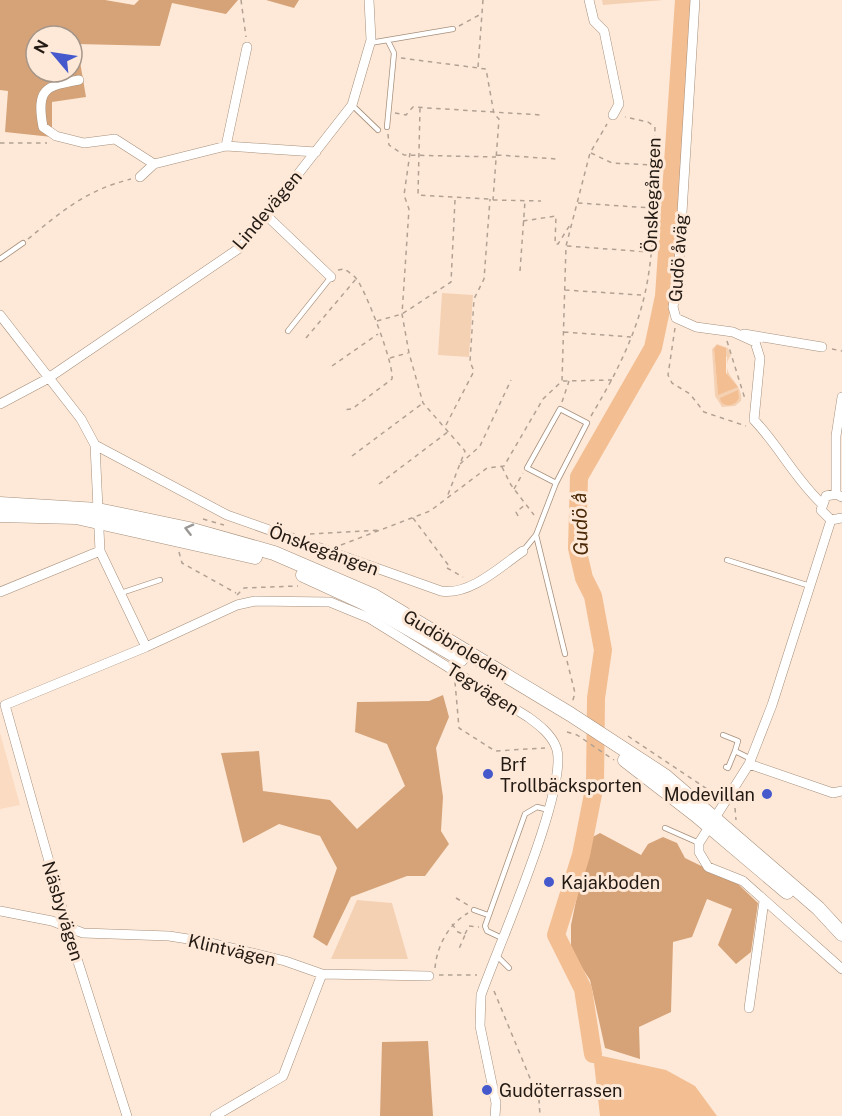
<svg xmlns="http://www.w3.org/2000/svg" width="842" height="1116" viewBox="0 0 842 1116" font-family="'Public Sans',sans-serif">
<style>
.built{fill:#fbdbc1}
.green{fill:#f5d1b4;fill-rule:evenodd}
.forest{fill:#d6a378;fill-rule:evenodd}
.water{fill:#f3be92}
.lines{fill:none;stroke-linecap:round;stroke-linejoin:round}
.river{stroke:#f3be92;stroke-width:18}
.lane-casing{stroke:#a68f7b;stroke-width:6}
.street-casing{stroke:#a68f7b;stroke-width:10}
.secondary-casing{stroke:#a68f7b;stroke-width:15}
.path{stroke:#b2a193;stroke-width:1.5;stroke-dasharray:4.5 4.5;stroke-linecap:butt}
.lane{stroke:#fff;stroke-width:4.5}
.street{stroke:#fff;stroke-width:9}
.secondary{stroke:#fff;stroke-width:14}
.oneway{stroke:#9c9895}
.poi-dot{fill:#4559cd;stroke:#fee9d8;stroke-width:2}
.labels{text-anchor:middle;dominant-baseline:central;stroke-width:6;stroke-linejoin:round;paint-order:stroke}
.street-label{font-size:18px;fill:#231a13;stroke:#fee9d8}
.poi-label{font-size:18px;fill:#231a13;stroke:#fee9d8;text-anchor:start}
.water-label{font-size:20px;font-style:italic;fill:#4b2906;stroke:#fee9d8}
</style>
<rect width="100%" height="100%" fill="#fee9d8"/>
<path class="built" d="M0,733L20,805L0,809Z"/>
<path class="green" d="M602,0H664L603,5Z
M442,293L473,295L469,357L438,355Z
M717,344L728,348L731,355C717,375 744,381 741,401L735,406L722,407L715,396L712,349ZM714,349L727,357V377L737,387L718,394Z
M357,900L392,903L408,959H331Z"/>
<path class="forest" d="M0,0H105L134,5L139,0H238L226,14L172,3L160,46L77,44L86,97L52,102V137L5,132L8,91L0,90ZM36,36H72V72H36Z
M266,0H299L294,8Z
M443,695L449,717L436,748L443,797L441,831L449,844L425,876H407L351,897L327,946L313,937L337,868L320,836L279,824L243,843L221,753L259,751L263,791L330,800L357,829L405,786L387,744L355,732L357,702L429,701Z
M600,833L641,855L648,844L663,837L677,843L685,858L738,884L758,903L751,952L736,964L718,945L732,909L707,899L692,937L673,942L671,1012L639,1027L640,1059L605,1048L590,980L571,951V925L589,839Z
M428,1041L433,1116H380L382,1042Z"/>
<path class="water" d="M717,345L726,348V373L738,387L718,395L714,349Z
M738,390L739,398C736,405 727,408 721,402L720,398Z
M593,1054L666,1070L695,1086L717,1116H600Z"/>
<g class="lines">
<path class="river" d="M593,1054L583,989L556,935L581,855L595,784L596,698L603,650L593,596L584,578L577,548L579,477L653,348L664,296L684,0"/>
<defs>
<path id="lane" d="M370,43L453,29
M352,105L378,130
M387,127L394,53L388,41
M0,259L23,243
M288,331L331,277
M536,535L565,654
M523,551L536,535L556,483L587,423L560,409L527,468L556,483
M727,560L810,586
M121,593L160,580
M723,735L738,741L735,751
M726,767L728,768L735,751L751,759
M665,828L699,843
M474,910L488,915
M502,938L487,931L485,926L525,814L537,807L549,810
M496,955L509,968"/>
<path id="street" d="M589,0L594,21L604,31L619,104L613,115
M695,0L678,278L673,307L676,318L696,327L733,332L755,342L760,358L754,420C779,446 793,476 821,503
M79,80C45,86 36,89 43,127L56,136L84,143L115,139L154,164L226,146L316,152
M226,146L247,47
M140,177L154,164
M266,215L331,277
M0,315L81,419L95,445L100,551L146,647L237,605L255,601L330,602L369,618L528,717C539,725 551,734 556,747C571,784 496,951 481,995L480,1026L496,1103L495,1116
M744,334L822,347
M0,404L47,379L241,247L352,105L371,40L369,0
M95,445L227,515L441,591C470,596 501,566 523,551
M836,494V436L842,397
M842,497L836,494L826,496L821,510L831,520L842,518
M831,520L772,705L749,764L699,843V852L708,867L743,881L842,969
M0,592L100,551
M749,764L833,793L842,791
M0,911L52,921L83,933L169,936L207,942L285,961L322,974L429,976
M749,1008L764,901
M127,1116L72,943L5,705L146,647
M215,1116L283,1076L322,974"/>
<path id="secondary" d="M0,504L98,510L189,529L274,553L374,596L570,714L665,776L818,908L842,934
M0,515L76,517L255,557
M303,575L364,603L461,659
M625,760L696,815L787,892"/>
</defs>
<use href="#lane" class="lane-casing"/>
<use href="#street" class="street-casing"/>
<use href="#secondary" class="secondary-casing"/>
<path class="path" d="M241,0L246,37
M459,26L481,14
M401,58L486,69L494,114L499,119L493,200
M478,67L483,0
M420,108L418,195L489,199
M395,113L406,115L413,107L541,115
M388,134L389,145L404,155L496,157
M0,143H47
M410,153L404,195L409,209L402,314L409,353L423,403L465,451L447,497
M591,153L612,163L653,165
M497,155L557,159
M493,200L541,201
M578,203L651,208
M523,221L556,216L555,244H558L570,225
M28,239C63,210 87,190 131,179
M567,246L649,252
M338,270L344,269C349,272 355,276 358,281C368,297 394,364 392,379L352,409L343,410
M520,271L525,201
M565,290L641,295
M377,321L402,314L451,282L455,200
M675,328L668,375L672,383L690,394L704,412L746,426
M564,332L631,337
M306,338L356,279
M727,341L745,399
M832,349L842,351
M390,358L408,353
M332,366L378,334
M563,381L612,380
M562,402L569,381
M591,416C618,371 642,324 649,271C656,227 653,173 655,127L648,122L625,117
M446,425L474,371L470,362L474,299L484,279L490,199
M352,456L423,403
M460,464L480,446L511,380
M502,467L511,485L534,515
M379,484L449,431
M514,489L523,473
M518,516L516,512L525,505
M413,518L449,566
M203,519L224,525
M310,534L380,530
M341,545L430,511L487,468L504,466L543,399L562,381L566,246L590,153L607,124
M179,552L182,563L236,593
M447,568L463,577
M237,595L244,588L298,586
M567,661L575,693L572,703
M455,682L459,728L495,751L545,748
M567,732L577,735L614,760
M628,736L716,795
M735,808L736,820
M456,898L468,905
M452,924L458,932L465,935L458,951
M465,934L469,926L479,927
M435,968C437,945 449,924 468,913
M439,975H477
M494,991L539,1100L540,1116"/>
<use href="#lane" class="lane"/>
<use href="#street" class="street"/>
<use href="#secondary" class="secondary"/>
</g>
<defs><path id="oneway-chevron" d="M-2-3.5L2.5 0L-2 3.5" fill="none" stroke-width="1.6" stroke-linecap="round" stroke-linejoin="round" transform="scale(1.5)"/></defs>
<use class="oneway" href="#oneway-chevron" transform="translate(189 529) rotate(-166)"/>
<g class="poi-dot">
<circle cx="488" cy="774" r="6"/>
<circle cx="767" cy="794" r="6"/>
<circle cx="549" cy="882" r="6"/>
<circle cx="487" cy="1090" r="6"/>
</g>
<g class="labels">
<g class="street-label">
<text transform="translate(652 195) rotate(-88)">Önskegången</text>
<text transform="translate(267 210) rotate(-50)">Lindevägen</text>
<text transform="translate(678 258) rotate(-86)">Gudö åväg</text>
<text transform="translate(324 550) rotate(20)">Önskegången</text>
<text transform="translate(456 645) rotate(31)">Gudöbroleden</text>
<text transform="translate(483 689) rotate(32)">Tegvägen</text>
<text transform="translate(63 911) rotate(73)">Näsbyvägen</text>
<text transform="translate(232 950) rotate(13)">Klintvägen</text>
</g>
<g class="poi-label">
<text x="500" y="764">Brf<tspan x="500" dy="21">Trollbäcksporten</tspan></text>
<text x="755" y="794" text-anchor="end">Modevillan</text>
<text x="561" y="882">Kajakboden</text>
<text x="499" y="1090">Gudöterrassen</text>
</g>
<g class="water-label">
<text transform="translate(580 524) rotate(-92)">Gudö å</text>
</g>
</g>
<g transform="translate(54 54) rotate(299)"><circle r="28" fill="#fee9d8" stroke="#a69689" stroke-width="1.5"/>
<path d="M0-4.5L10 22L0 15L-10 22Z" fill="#4559cd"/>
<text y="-9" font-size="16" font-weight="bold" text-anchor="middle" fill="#231a13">N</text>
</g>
</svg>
